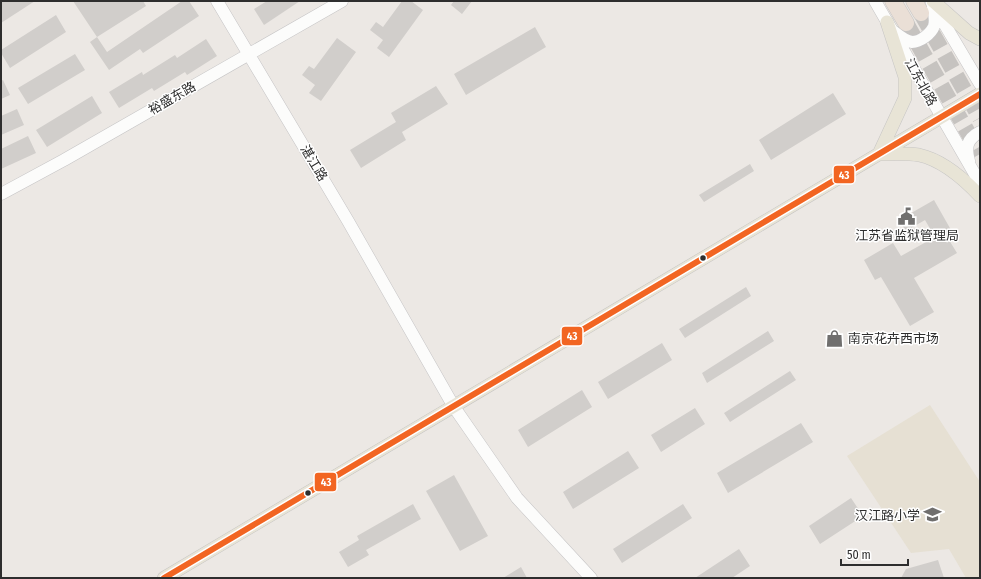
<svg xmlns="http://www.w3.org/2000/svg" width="981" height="579" viewBox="0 0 981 579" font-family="'Fira Sans Condensed','Noto Sans SC',sans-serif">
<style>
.education{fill:#e6e0d3}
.building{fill:#d1cecb}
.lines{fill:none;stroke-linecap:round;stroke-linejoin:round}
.highway-tunnel{stroke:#c6c3c0;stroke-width:16;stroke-dasharray:16 8;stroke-linecap:butt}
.secondary-casing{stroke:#c5c4c5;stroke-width:13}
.primary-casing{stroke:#c6c5c4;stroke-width:14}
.highway-casing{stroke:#c6c5c4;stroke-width:17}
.secondary{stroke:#fcfcfb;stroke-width:12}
.primary{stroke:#e8e4d6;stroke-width:13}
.highway{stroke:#eadfd6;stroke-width:16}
.bus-1-casing{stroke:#fff;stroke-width:9}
.bus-1{stroke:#f26522;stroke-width:6}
.bus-dot{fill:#2e2e2e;stroke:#fff;stroke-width:1.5}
.labels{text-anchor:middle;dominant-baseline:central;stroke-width:3;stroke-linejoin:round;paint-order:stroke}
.street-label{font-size:13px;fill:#2e2e2e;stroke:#fff}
.poi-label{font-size:13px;fill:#2e2e2e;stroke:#fff}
.line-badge{stroke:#fff;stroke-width:1.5}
.badge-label{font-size:11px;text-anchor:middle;font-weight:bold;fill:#fff}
</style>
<rect width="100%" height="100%" fill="#ece8e4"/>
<path class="education" d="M930,405L980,482V578H966L949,549L911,553L847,456Z"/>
<path class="building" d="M1,1H35L1,23Z
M73,1H143L146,6L97,37Z
M182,1H189L199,16L143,53L140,49L109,70L90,42L97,37L107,52Z
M267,1H300L264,25L254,9Z
M402,1H411L423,10L389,57L377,48L383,40L370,30L376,22L383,27Z
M454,1H472L462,14L451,5Z
M56,15L66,32L10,68L1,53V50Z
M535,27L546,47L466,95L454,74Z
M337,38L356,52L321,101L309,93L315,85L302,75L309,66L314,69Z
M206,39L217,56L187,75L185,72L154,91L152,88L119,108L109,92L142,72L143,75L175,55L177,58Z
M75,54L85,70L28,104L18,88Z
M3,80L10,95L1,99V81Z
M436,86L448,104L402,132L406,140L361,168L350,150L396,122L391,113Z
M833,93L846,114L771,160L759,140Z
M92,96L102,113L47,147L36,130Z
M17,109L24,125L1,135V116Z
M28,136L36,153L1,169V149Z
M750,164L754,171L704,202L699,195Z
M934,200L955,237L949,240L957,253L914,278L934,312L910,326L881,277L875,280L864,260L893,243L901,256L935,237L925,220L906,231L899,220Z
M746,287L751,296L685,338L679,329Z
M768,331L774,341L707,383L702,373Z
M662,343L672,360L608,399L598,382Z
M790,371L796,380L730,422L724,413Z
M582,390L592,407L528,447L518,430Z
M695,408L705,424L661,452L651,435Z
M801,423L813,442L728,493L717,473Z
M628,451L639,468L573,509L563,492Z
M454,475L488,536L460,551L426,491Z
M851,498L863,516L820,544L809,526Z
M413,504L421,519L366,550L369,555L348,567L339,552L359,540L357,536Z
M683,504L692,518L622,563L613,549Z
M739,549L750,566L732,578H695Z
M938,560L944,578H901L906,569Z
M521,567L527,578H503Z"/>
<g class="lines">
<path class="highway-tunnel" d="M921,13L980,118
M906,23L980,154"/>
<defs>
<path id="secondary" d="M217,1L348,221L454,407L517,498L591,578
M875,1L980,183
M932,3L980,84
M893,31C898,35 905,41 912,42C920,42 931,34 934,26C936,20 934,13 933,7
M969,161C965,147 967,139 980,132
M1,194L64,160L342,1"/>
<path id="primary" d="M933,1L969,33L980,39
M887,22L905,77V98L879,154C892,154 907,153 919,155C942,160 964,179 980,196
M164,578L980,94"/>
<path id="highway" d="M893,1L906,23
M914,1L921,13"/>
</defs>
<use href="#secondary" class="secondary-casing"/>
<use href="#primary" class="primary-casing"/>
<use href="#highway" class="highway-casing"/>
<use href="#secondary" class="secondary"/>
<use href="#primary" class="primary"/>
<use href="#highway" class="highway"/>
<defs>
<path id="bus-1" d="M164,578L980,94"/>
</defs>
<use href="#bus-1" class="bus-1-casing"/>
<use href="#bus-1" class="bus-1"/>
</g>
<defs>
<symbol id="civic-bare" viewBox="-9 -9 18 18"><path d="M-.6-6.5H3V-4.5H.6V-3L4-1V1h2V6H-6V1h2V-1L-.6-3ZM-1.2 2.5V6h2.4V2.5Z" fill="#706f6e" stroke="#fff" stroke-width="2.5" paint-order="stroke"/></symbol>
<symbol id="shop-bare" viewBox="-9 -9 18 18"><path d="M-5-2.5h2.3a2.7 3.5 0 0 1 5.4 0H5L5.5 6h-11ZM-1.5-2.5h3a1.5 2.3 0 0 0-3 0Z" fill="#706f6e" stroke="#fff" stroke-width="2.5" paint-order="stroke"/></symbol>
<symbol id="school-bare" viewBox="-9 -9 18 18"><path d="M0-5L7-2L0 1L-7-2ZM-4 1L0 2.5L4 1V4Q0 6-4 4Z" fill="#706f6e" stroke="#fff" stroke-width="2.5" paint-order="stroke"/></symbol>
</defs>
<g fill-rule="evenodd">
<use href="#civic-bare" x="894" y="204" width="25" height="25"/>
<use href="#shop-bare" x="822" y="326" width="25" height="25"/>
<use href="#school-bare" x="920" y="502" width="25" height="25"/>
</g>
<g class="bus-dot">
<circle cx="703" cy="258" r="3.5"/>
<circle cx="308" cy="493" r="3.5"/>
</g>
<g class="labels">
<g class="street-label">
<text transform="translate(921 82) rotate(61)">江东北路</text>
<text transform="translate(172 98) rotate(-30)">裕盛东路</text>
<text transform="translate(314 163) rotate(59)">湛江路</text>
</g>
<g class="poi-label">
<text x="907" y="235">江苏省监狱管理局</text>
<text x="848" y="338" text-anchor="start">南京花卉西市场</text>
<text x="920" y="515" text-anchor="end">汉江路小学</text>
</g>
</g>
<g class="line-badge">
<rect x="833" y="165" width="22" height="19" rx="4" fill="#f26522"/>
<rect x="561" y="326" width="22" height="20" rx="4" fill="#f26522"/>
<rect x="314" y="472" width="23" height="20" rx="4" fill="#f26522"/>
</g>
<g class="badge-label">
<text x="844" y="179">43</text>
<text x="572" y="340">43</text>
<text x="326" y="486">43</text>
</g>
<rect width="981" height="579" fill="none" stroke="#2e2e2e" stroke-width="4"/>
<path d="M841 559v6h67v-6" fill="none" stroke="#2e2e2e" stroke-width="2"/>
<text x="847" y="559" font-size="12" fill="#2e2e2e" stroke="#ffffff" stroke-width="3" paint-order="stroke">50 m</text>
</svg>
